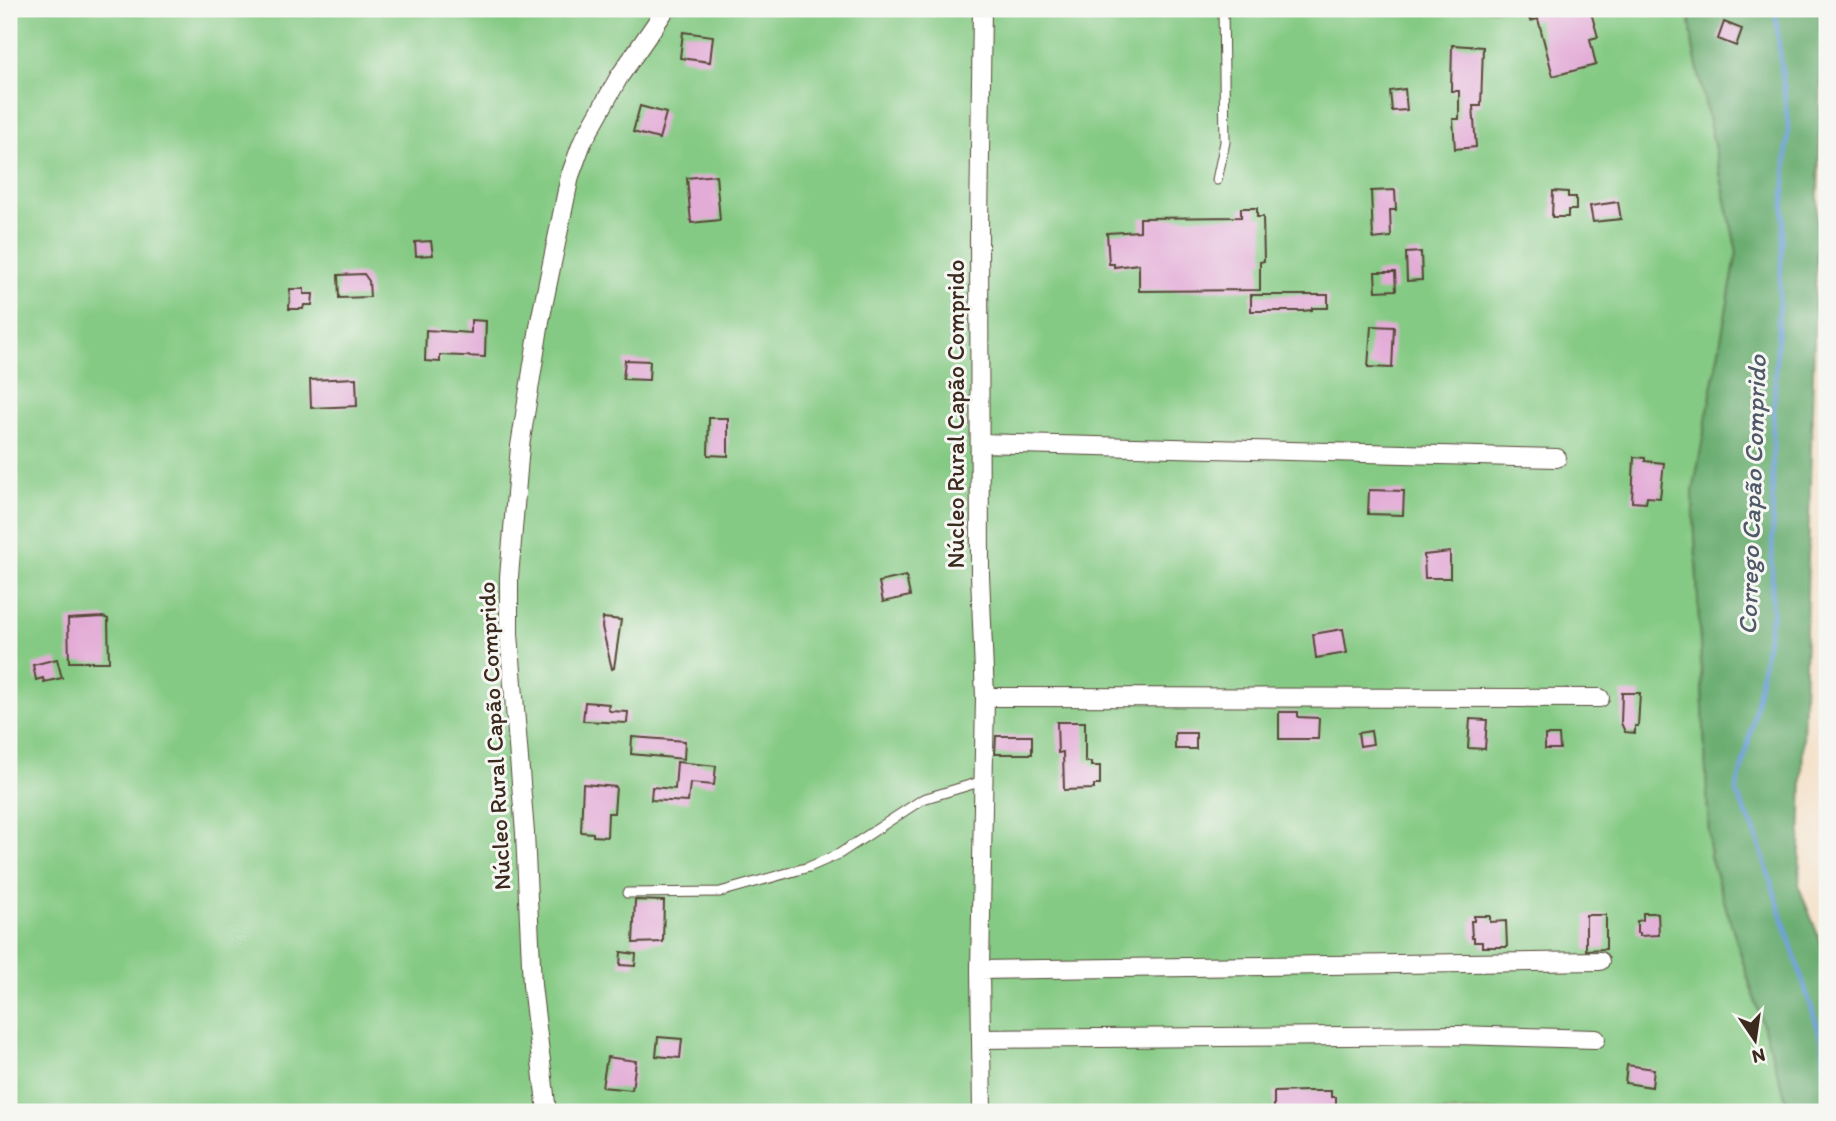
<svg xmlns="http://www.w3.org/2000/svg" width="1836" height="1121" viewBox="0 0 1836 1121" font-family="Itim,sans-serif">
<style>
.green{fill:#85ca84;stroke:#607a51;stroke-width:2}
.forest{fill:#6cae72;stroke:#546c48;stroke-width:2}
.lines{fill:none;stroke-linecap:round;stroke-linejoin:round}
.stream{stroke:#6c9fd7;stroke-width:4.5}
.building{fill:#e3acd7}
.lane-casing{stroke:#574638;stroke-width:11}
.street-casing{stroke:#574638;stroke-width:20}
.lane{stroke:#fff;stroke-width:9}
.street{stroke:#fff;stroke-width:18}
.labels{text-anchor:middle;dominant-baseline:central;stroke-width:6;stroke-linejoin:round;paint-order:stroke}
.street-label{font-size:24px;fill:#3b2a1e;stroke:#f6f6f2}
.water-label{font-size:26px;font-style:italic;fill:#4f5968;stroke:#f6f6f2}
</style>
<rect width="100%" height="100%" fill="#f6f6f2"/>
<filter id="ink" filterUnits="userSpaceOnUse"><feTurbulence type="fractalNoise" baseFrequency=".0143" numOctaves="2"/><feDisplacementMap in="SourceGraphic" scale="14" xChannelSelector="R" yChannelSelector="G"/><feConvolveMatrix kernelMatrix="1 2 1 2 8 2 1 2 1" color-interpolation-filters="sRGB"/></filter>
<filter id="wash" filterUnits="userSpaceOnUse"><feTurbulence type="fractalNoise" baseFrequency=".00686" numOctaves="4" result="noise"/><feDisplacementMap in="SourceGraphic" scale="28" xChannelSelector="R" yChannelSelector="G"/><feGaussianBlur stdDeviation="1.57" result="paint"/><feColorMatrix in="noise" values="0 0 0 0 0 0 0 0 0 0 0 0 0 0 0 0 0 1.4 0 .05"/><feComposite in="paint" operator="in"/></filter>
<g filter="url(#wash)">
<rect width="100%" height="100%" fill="#f4e2cb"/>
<path class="green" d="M9,9H1689L1693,47L1737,252L1693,493L1710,856L1790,1112H9Z"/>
<path class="forest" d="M1689,9H1818L1822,45L1799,887L1827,958V1112H1790L1710,856L1693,493L1737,252L1693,47Z"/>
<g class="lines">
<path class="stream" d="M1775,9L1788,125L1773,425L1772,614L1752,727L1736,792L1755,832L1823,1044L1827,1093"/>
</g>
<g id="blocks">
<path class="building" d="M1527,9H1590L1598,37L1590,39L1596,65L1553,76L1538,19L1530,21Z
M1724,22L1742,29L1736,46L1718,39Z
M683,32L713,36L710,62L680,58Z
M1452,45L1483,47L1481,106H1473L1476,147L1455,149L1453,119H1459V91H1451Z
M1405,89L1407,110L1392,111L1390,91Z
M640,106L666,113L659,139L633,132Z
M716,175L720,220L691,223L687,178Z
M1395,190L1396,210H1390L1391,237L1373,239L1371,191Z
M1553,191L1568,192V197H1576V210H1568V217H1552Z
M1618,202L1621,219L1593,222L1590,206Z
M1241,208H1257V217H1263L1264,261L1260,262V290L1139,291V264L1114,267V264H1109L1107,233L1140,231V218L1241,217Z
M431,241L433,255L416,256L415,242Z
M1421,252L1422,280L1407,281L1406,253Z
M1375,272H1395L1396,290L1376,291Z
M364,274L369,281L370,297L339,298L338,275Z
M290,289H304V294H313L312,305H304L303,309H289Z
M1251,295H1328V308H1312V310L1302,311H1251Z
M471,320L486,321L485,357L440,355V362L425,361L426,330L471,333Z
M1371,326L1394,327L1392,368L1368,367Z
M625,360L650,361L649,380L623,379Z
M356,378L357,406L311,408L310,380Z
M709,418H728V456L708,455Z
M1634,457L1645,458V461L1664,463L1660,498L1647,497L1646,503L1632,502Z
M1369,490L1404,491L1403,515L1368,514Z
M1450,552V578H1425L1424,555Z
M906,576L910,596L883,602L879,582Z
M103,617L108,619L109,662H69L68,619Z
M603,618L621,620L614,668L612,669L602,627Z
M1343,629L1347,653L1316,658L1313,634Z
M57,659L62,678L44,682L43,678L36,680L33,665Z
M1622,693H1640L1638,726H1635V733L1625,732L1621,723Z
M585,702L609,704L608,709L610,711L628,712L627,723L583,721Z
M1279,712H1298V717L1319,718L1318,739H1279Z
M1470,719L1487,720L1485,749L1468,748Z
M1057,722H1085V762H1091V766H1100V785H1094V789L1064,790L1063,752L1058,753Z
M1371,731L1373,744L1360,746L1358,733Z
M1175,733H1196V749H1175Z
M1545,735H1559L1560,749H1545Z
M996,736H1032V754H995Z
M632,737L685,741L684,759L631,754Z
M677,762L716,766L714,785L690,783L688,802L651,800L652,787L675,789Z
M583,784L616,787L614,813H608L607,837L593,836V833L581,832Z
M635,900L664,901L663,942L633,943Z
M1643,913H1658L1659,935L1640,936V933H1637V921L1643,920Z
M1586,915H1606V949L1586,950Z
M1474,916H1490V922L1506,921L1507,947H1482V942H1474V938H1472L1471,921H1474Z
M621,952L636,954L635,966L620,965Z
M658,1037L682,1039L680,1058L656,1056Z
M607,1057L636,1061L632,1090L602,1087Z
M1627,1065L1654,1069L1652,1087L1625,1083Z
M1307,1091H1331V1097H1336V1112H1274V1092Z"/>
</g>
</g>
<g filter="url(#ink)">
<use href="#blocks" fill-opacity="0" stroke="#574638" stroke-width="2"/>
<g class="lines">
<defs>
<path id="lane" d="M1217,180L1225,142L1223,9
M627,893L720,892L809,867L839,854L923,799L983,781"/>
<path id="street" d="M982,9L979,225L980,575L985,697L980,970L982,1112
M980,443L1557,458
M985,697L1600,698
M980,970L1600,961
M981,1039L1457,1035L1596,1039
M547,1112L532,985L525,833L509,634V577L520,446L540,321L570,176L582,143L599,113L619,77L666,9"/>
</defs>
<use href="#lane" class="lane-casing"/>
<use href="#street" class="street-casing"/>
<use href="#lane" class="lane"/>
<use href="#street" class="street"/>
</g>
</g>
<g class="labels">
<g class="street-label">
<text transform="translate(955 414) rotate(-90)">Núcleo Rural Capão Comprido</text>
<text transform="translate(494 736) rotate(-93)">Núcleo Rural Capão Comprido</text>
</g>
<g class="water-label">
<text transform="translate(1752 495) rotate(-88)">Corrego Capão Comprido</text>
</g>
</g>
<rect width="1836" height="1121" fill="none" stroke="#f6f6f2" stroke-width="35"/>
<g transform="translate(1755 1040) rotate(167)" stroke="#f6f6f2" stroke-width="5" paint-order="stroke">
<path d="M0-5L12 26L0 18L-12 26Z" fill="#3b2a1e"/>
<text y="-10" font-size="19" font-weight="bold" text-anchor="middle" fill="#3b2a1e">N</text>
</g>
</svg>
